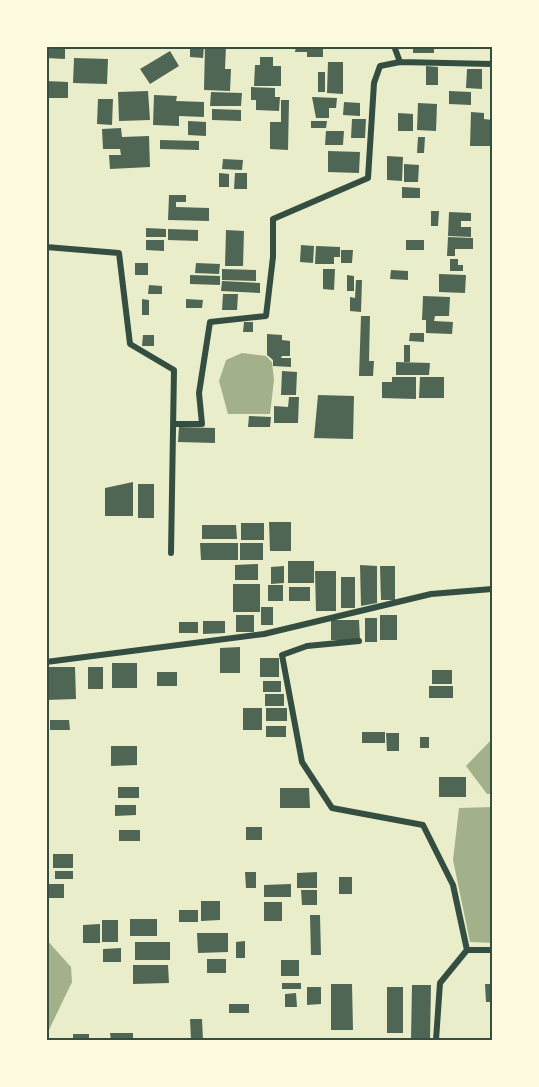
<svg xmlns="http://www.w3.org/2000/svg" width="539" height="1087" viewBox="0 0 539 1087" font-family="Helvetica,sans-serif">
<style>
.water{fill:#a3b18a}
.building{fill:#4f6655}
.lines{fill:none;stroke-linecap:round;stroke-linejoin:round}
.minor{stroke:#344e41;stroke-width:6}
.neatline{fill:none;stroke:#344e41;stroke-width:2}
</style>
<rect width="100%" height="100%" fill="#e9edc9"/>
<path class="water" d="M242,353L266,356L272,362L274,380L270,414H228L219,381L226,360Z
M492,739V794H487L466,766Z
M492,807V943L470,942L453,860L459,808Z
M46,939L71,967L72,982L47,1034Z"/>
<path class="building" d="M46,46H65V59L46,58Z
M190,46H204L203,58L190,57Z
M205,46H226L225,69H231L230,91L204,90Z
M296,46H323V57H307V52H295Z
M413,46H434V53H413Z
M170,51L179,66L150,84L140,69Z
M260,57H273V66H281V86H254L255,65H260Z
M74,58L108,59L107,84L73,83Z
M328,62H343V94L327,93Z
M426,66L438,67V85H426Z
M467,69H482V89L466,88Z
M318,72H325V92H318Z
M46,81L68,82V98H46Z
M251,87L275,88V97H280L279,111L256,110V100H251Z
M148,91L150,120L119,121L118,92Z
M449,91L471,92V105L449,104Z
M211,92L242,93L241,106H210Z
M154,95L177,96L176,101L204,102V117L179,116V126L153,125Z
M312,97L337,98L336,108H329V118H316Z
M98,99H113L112,125L97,124Z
M281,100H289L288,150L270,149V122H281Z
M344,102L360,103V116L343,115Z
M418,103L437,104L436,131L417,130Z
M212,109L241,110V121L212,120Z
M471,112L484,113V119L492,120V146H470Z
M398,113L413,114V131H398Z
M352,119H366L365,138H351Z
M188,121L206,122V136L188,135Z
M311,121H327L326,128H311Z
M121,128L122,137L149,136L150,167L110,169L109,155H121L120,149H103L102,129Z
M326,131H344L343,145H325Z
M418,137H425L424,153H417Z
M160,140L199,141V150L160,149Z
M328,151L360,152L359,173L328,172Z
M387,156L403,157L402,181L387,180Z
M223,159L243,160L242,170L222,169Z
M404,164L419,165L418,182H404Z
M219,173L229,174V187H219Z
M235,173H247V189H234Z
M402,187L420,188V198H402Z
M169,195H186V202H176V207L209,208V221L168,220Z
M431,211H439L438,226H431Z
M449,212L471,213V221H461V227H471V237L448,236Z
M146,228L166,229V237H146Z
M168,229L198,230V241L168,240Z
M226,230L244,231L243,266H225Z
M448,237L473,238V249H455V256H447Z
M146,240H164V251L146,250Z
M406,240H424V250H406Z
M301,245L314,246L313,263L300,262Z
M316,246L340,247V257H334V264H315Z
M341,250H353L352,263H341Z
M450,259H458V265H463V271H450Z
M135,263H148V275H135Z
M196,263L220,264L219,274L195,273Z
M222,269L256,270V281L222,280Z
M323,269H335L334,290L323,289Z
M391,270L408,271V280L390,279Z
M439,274L466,275L465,293L439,292Z
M190,275L220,276V285L190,284Z
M347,275L354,276V291H347Z
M356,280H362L361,312L350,311V297L355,298Z
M222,281L260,283V293L221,291Z
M149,285L162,286V294H148Z
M223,294H238L237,310H222Z
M423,296L450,297L449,316H435L434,321L453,322L452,334L426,333V320H422Z
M142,299L149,300V315H142Z
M186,299L203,300L202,308H186Z
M361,316H370L369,361H374L373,376H359Z
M244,322H253V332H243Z
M410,333H424V342L409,341Z
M267,334L282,335V340L290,341V356H282L281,358H291V367L273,366V360L267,355Z
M143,335H154V346H142Z
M404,345H410V362H404Z
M396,362L430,363L429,375H396Z
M282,371L297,372L296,395H281Z
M392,377H416V399L382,398V382H392Z
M420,377H444V398H419Z
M318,395L354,396L353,439L314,438Z
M289,397H299L298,423H274V406L288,407Z
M249,416L271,417L270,427H248Z
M179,427L215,428V443L178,442Z
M133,482V516H105V488Z
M138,484H154V518H138Z
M269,522H291V551H270Z
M241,523H264V540H241Z
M202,525H236L237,539H202Z
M200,543H238V560H201Z
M240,543H263V560H240Z
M288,561H314V583H288Z
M258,564V580H235V565Z
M360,565L377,566V603L361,606Z
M284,566V583L271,584V567Z
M380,566H395V600H381Z
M315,571H336V611H316Z
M341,577H355V608H341Z
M233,584H260V612H233Z
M268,585H283V601H268Z
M289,587H310V601H289Z
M261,607H273V625H261Z
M236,615H254V632H236Z
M380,615H397V640H380Z
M365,618H377V642H365Z
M331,620H359L360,640H331Z
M203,621H225V633L203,634Z
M179,622H198V633H179Z
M240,647V673H220V648Z
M260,658H279V677H260Z
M112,663H137V688H112Z
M46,667H75L76,699L46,700Z
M88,667H103V689H88Z
M432,670H452V684H432Z
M157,672H177V686H157Z
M263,681H281V692H263Z
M429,686H453V698H429Z
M265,694H284V706H265Z
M243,708H262V730H243Z
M266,708H287V721H266Z
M50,720H69L70,730H50Z
M266,726H286V737H266Z
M362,732H385V743H362Z
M386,733H399V751H387Z
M420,737H429V748H420Z
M111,746H137V765L111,766Z
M439,777H466V797H439Z
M118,787H139V798H118Z
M280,788H309L310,808H280Z
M115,805H136V815L115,816Z
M246,827H262V840H246Z
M119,830H140V841H119Z
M53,854H73V868H53Z
M55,871H73V879H55Z
M245,872H256V888H246Z
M317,872V888H297V873Z
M339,877H352V894H339Z
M46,884H64V898H46Z
M291,884V897H264V885Z
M301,890H317V905H302Z
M201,901H220V920L201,921Z
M264,902H282V921H264Z
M179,910H198V922H179Z
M310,915H320L321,955H311Z
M130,919H157V936H130Z
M102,920H118V942H102Z
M100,924V943H83V925Z
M197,933H228V952L198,953Z
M245,941V958H236V942Z
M135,942H170V960H135Z
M121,948V962H103V949Z
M207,959H226V973H207Z
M281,960H299V976H281Z
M133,965H168L169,983L133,984Z
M282,983H301V989H282Z
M331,984H352L353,1030H331Z
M485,984H492V1002H486Z
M412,985H431L430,1040H411Z
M307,987H321V1004L307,1005Z
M387,987H403V1033H387Z
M296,993L297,1007H285V994Z
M229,1004H249V1013H229Z
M190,1019H202L203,1040H191Z
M110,1033H133V1040H111Z
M73,1034H89V1040H73Z"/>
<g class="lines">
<path class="minor" d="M394,46L400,62L492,64
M46,247L119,253L130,344L174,370L171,553
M173,424H202L199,393L210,322L266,316L273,257V219L368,178L374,83L380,66L400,62
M359,641L307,646L282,655L302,762L332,808L423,825L453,885L467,950H492
M46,662L264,634L431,594L492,589
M436,1040L440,983L467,950"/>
</g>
<rect width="539" height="1087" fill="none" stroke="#fefae0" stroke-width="96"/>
<rect x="48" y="48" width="443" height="991" class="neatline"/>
</svg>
